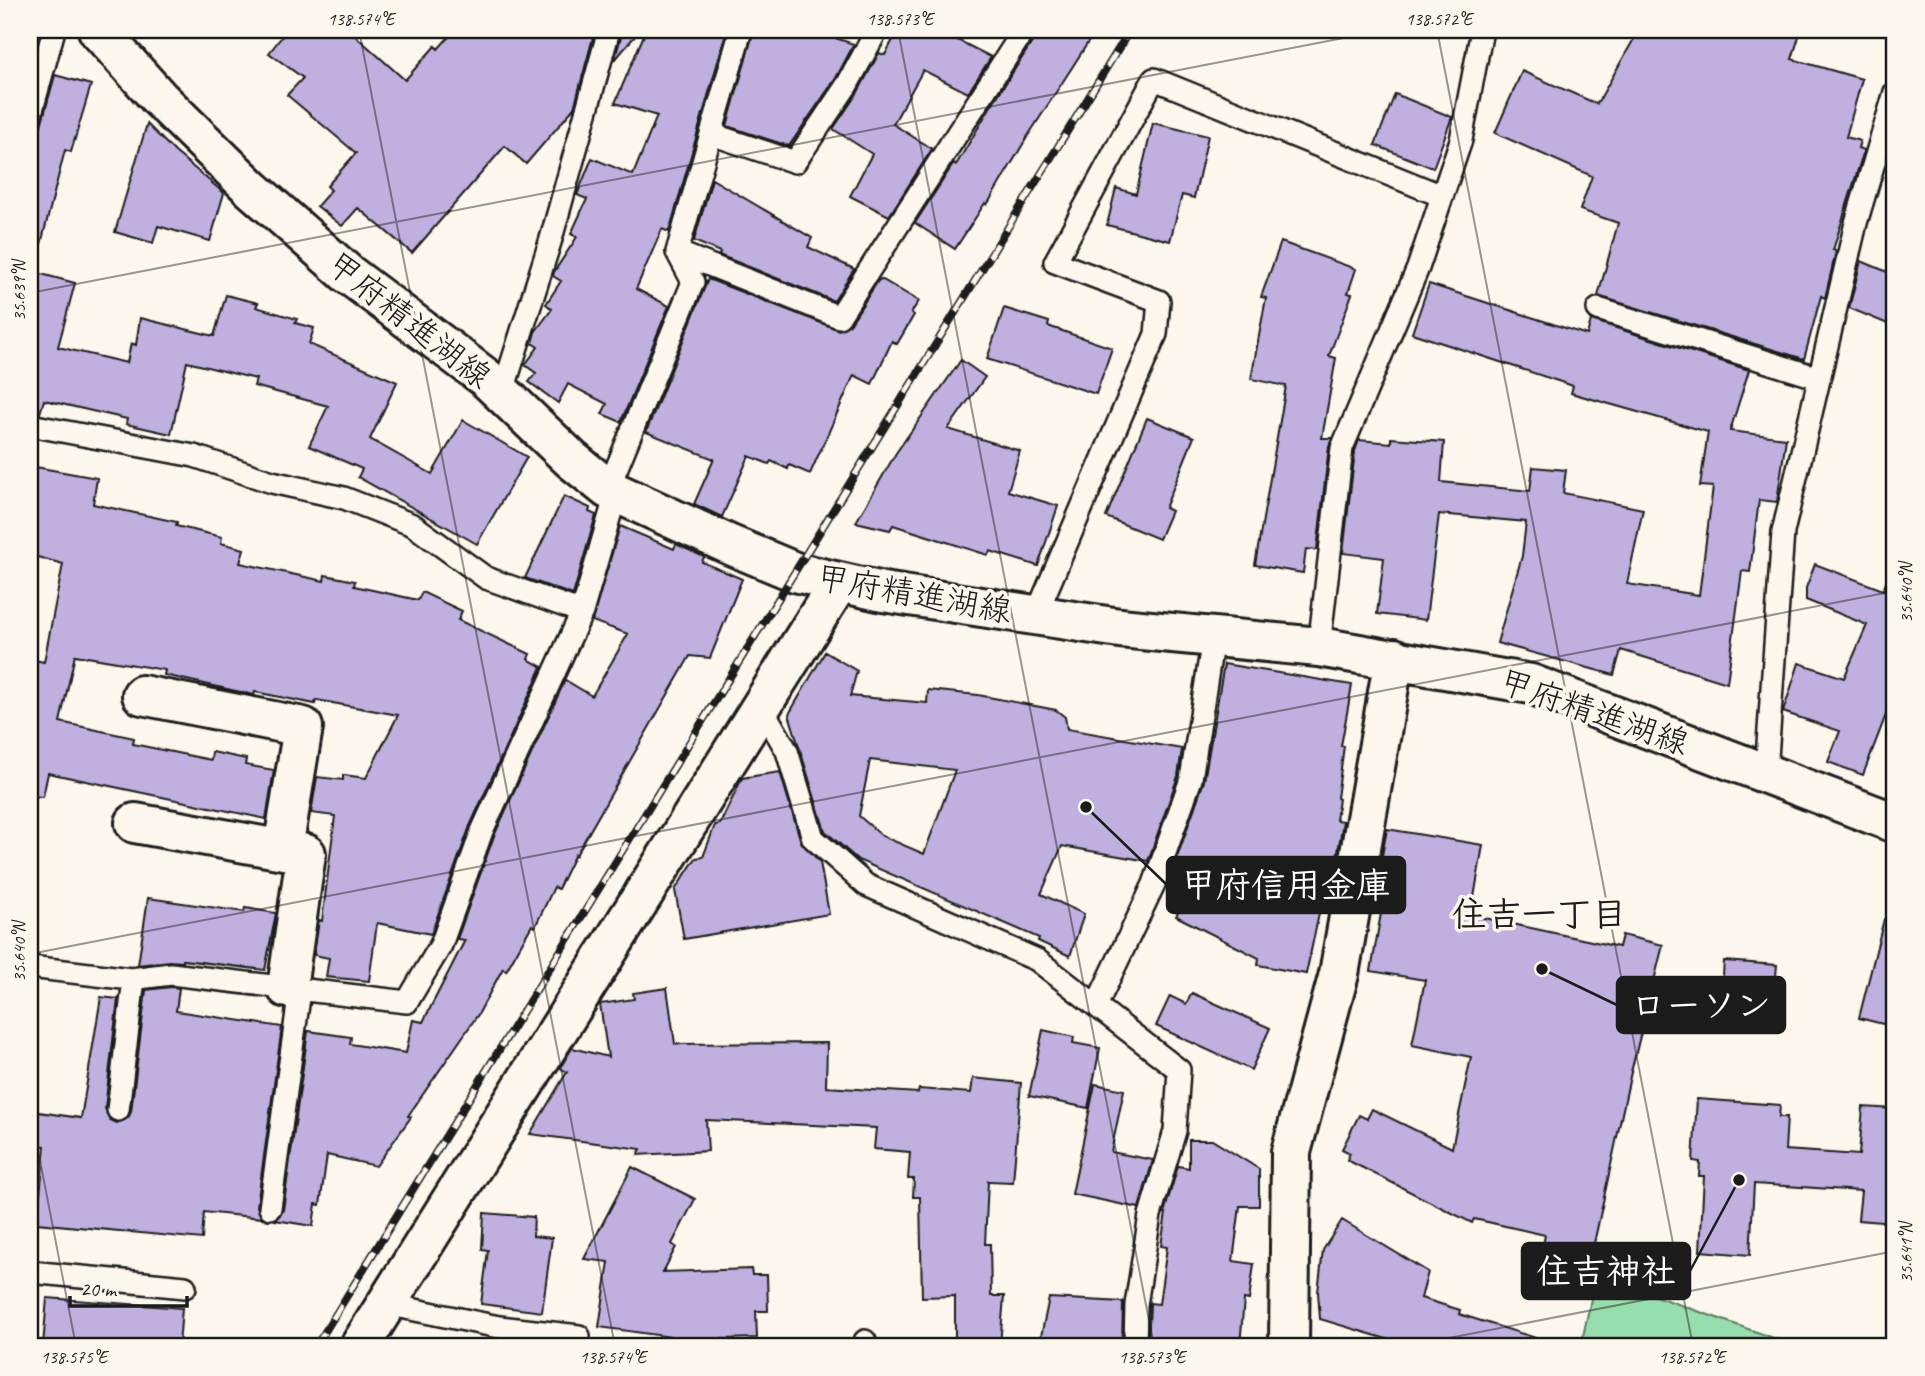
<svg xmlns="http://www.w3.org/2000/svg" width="1925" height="1376" viewBox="0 0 1925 1376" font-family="Caveat,'Klee One',sans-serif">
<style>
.green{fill:#98deac;stroke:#5a7d64;stroke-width:2}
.building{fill:#bfb0e0;stroke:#1c1c1c;stroke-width:2;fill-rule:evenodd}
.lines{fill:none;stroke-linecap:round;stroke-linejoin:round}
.lane-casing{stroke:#1c1c1c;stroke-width:26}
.street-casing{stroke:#1c1c1c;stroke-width:44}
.secondary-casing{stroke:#1c1c1c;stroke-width:44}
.lane{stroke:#fbf7ec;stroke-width:21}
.street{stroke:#fbf7ec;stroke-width:38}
.secondary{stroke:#fbf7ec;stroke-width:38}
.rail-casing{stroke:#1c1c1c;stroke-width:8}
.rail{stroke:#fbf7ec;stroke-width:5;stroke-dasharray:16;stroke-linecap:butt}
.ticks{fill:none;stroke:#1c1c1c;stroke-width:2;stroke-opacity:0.45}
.labels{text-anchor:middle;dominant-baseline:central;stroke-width:7;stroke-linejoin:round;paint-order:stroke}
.street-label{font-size:33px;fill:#1c1c1c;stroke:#fbf7ec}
.neighbourhood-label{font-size:35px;font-weight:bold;fill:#1c1c1c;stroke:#fbf7ec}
.leader{fill:none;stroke:#1c1c1c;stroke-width:2.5}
.callout-dot{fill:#1c1c1c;stroke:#fbf7ec;stroke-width:2.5}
.callout{fill:#1c1c1c;stroke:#1c1c1c;stroke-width:2.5}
.callout-label{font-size:35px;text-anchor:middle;font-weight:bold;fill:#fff}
.neatline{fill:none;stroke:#1c1c1c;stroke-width:2.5}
.ticks-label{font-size:18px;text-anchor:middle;fill:#1c1c1c}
</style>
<rect width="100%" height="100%" fill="#fbf7ec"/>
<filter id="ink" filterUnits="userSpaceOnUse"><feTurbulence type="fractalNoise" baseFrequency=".0143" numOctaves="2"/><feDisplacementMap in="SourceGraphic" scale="14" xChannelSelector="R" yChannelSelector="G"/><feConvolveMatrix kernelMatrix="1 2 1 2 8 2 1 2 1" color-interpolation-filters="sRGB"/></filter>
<g filter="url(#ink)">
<path class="green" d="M1596,1275L1796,1346H1581Z"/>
<path class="building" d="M287,30H349L405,80L435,46L438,49L455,30H595L574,108L526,164L505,146L412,253L358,208L342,226L317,206L331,190L327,186L356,153L287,95L303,78L269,53Z
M622,30H640L614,61L622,34Z
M646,30H727L669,232L662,229L636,289L669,306L621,422L602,414L607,404L568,384L558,403L529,382L536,373L525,365L538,347L532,343L535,332L552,309L546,304L561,281L553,276L554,272L577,237L571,234L587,199L577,195L592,158L633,175L657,116L615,103Z
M754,30H810L854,44L836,78L789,146L727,126Z
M898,30H938L991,57L968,93L923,70L893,124L932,149L889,216L850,196L872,154L833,129L858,92L879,53L885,55Z
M1040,30H1096L1026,139L987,205L985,203L955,249L915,223L954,163L956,165L991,106Z
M1639,30H1801L1792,59L1862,79L1846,137L1860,141L1858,148L1864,150L1833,250L1836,251L1825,298L1821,296L1804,359L1598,296L1618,223L1580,210L1592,176L1495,133L1522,71L1597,104Z
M55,75L91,85L71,152L65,150L41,244L30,242V165Z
M1395,94L1452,117L1433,168L1375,145Z
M1153,123L1208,136L1194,198L1182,195L1170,241L1107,225L1116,188L1136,194Z
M147,124L175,152L224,193L210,241L158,226L153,243L115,232Z
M712,179L812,238L808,247L854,269L834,301L719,255L720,252L694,241Z
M1281,242L1356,269L1348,293L1352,294L1329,356L1336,358L1322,438H1332L1329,446L1317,550L1306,549L1303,573L1255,565L1286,386L1251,379L1266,298L1261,297Z
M1861,261L1895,275V327L1849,308Z
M30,271L75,283L58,347L127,363L131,343L136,345L140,318L214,336L226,295L258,303L256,307L297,319L295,323L314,328L309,344L397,382L370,439L432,474L463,420L527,457L477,544L358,477L362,469L309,446L328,406L254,386L256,379L187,362L171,434L126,424L127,419L44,400L40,413L30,412Z
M708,279L839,330L850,324L878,281L881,279L919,301L911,313L914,315L897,344L892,341L872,384L854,375L810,474L789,465L788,469L771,461L769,464L749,456L722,517L694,504L714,459L646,432Z
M1429,284L1587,335L1591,320L1749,370L1730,431L1786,438L1777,502L1759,500L1750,572L1742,571L1727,683L1621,650L1614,675L1497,643L1522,556L1526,522L1439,514L1426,620L1377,614L1384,558L1343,553L1355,451L1359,440L1391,443V438L1444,442L1441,482L1530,491L1533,467L1566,470L1563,493L1643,509L1627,584L1699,595L1713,487L1700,486L1708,432L1571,393L1573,386L1412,333Z
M1004,308L1049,322L1048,326L1112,348L1096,394L987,359Z
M961,360L985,377L948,429L1020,451L1008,491L1058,506L1038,566L990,551L988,555L893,525L890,530L856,522L896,453Z
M1147,418L1194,437L1165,508L1171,511L1159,539L1106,517Z
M30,466L97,478L93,504L177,522L176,526L222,537L221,543L244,549L240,563L324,581L325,575L355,581L354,586L418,600L422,592L462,611L458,620L530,654L528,659L542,667L470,826L431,934L377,923L369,981L326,977L329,958L314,955L319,920L322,921L335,816L311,813L317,777L343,780V775L366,778L398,715L316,700L315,704L255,692L254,695L164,675L165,670L75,655L60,722L134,738L133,744L211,760L212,752L246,759L245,765L274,770L266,819L48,773L43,797L30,796V659L44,662L63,564L30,555Z
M564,496L590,508L589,512L596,515L573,595L525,578Z
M620,526L674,549L676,544L704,557L702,562L742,579L710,658L690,656L576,855L575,854L558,889L554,887L535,927L532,925L506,971L503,968L479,1013L408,1116L411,1117L376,1166L327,1155L320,1205L316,1204L313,1226L275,1220L283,1210L308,1031L351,1037L350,1044L406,1053L413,1020L423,1022L465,940L457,939L494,836L565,680L592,696L628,634L592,621Z
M1895,562V691L1863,775L1828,762L1840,731L1783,712L1784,709L1799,663L1844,678L1867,625L1806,600V588L1815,564L1883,590Z
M825,652L857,671L850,696L927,703L928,690L978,695L1056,710L1065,717L1067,729L1182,749L1178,776L1148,861L1062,846L1041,894L1084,914L1070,956L1038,941L1039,938L858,860L825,831L789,714ZM870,760L955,770L924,854L882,836L859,816Z
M1224,664L1352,685L1341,746H1344L1337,798L1339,799L1336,820L1343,821L1337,858H1331L1306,974L1258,965L1259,958L1176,916L1200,870L1174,866L1204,781Z
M780,772L801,842L820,862L829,914L684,939L675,890L696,858L703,857L715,825L720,824L742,778Z
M1387,829L1483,845L1471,915L1619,947L1622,935L1663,945L1631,1072L1590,1262L1542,1251L1545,1235L1474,1219L1472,1223L1347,1160L1350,1153L1342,1149L1359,1115L1367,1119L1372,1109L1452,1148L1471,1057L1412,1045L1425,980L1371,971L1389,867L1380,866Z
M148,898L244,912L245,908L276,913L265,970L183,960V962L169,961L138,965Z
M1884,919L1895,920V1027L1859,1018Z
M1724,961L1777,965L1773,1008L1721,1005Z
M171,987L179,988L176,1011L282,1027L257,1206L262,1218L204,1212L202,1239L37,1223L45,1146L35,1145L38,1112L81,1118L101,997L118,999L105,1108L110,1120L117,1123L128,1118L131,1112L146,990Z
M667,988L675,1044L827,1043L826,1087L918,1093L919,1089L971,1093L973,1078L1021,1083L1013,1182L988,1181L985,1244H990L991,1296H1004L1000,1346H955V1296L922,1297L920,1197H913L914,1179H908L910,1152L874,1149L876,1128L706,1120L708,1151L638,1155L641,1149L530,1134L567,1072L560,1068L572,1048L608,1057L600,1004L634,999L633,993Z
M1192,993L1270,1028L1251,1070L1156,1026L1170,996L1186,1004Z
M1043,1030L1074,1037L1073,1043L1100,1048L1088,1108L1029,1096Z
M1095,1084L1124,1090L1111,1152L1153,1160L1139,1208L1072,1194Z
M1697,1099L1780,1105L1779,1117H1787L1785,1150L1859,1155L1863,1107L1895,1109V1223L1858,1220L1861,1191L1754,1184L1750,1255L1700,1251L1704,1176H1699L1700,1162L1693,1161Z
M1189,1140H1212L1259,1169V1206H1240L1233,1261L1254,1264L1249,1300L1244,1299L1240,1346H1148L1150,1303L1159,1304L1167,1247L1161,1246L1166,1213H1164L1178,1166L1189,1168Z
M632,1167L695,1199L672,1244L676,1247L663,1272L751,1269L752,1275H767L768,1311H756L757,1338L693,1340L599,1327L609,1262L584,1259Z
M484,1213L534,1217L533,1236L552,1238L542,1312L481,1304L488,1250L482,1249Z
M1342,1220L1428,1272L1421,1298L1460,1310L1459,1314L1539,1339L1538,1346H1410L1320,1319L1318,1292L1323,1250Z
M47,1298L182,1308L179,1346H43Z
M1049,1298L1123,1302L1122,1346H1039Z"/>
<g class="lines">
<defs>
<path id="lane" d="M30,117L54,30
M711,134L795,162L847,85L877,30
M677,252L839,317L1024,30
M1598,309L1819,378
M502,394L551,239L609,30
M30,425L194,456L272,482L344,498L413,525L486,578L582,612
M608,489L693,282L677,252L741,30
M1036,615L1156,334L1159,301L1055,262L1154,79L1442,196
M1319,647L1342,448L1418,268L1461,140L1482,30
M761,706L787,751L813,838L866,885L1037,960L1179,1070L1175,1131L1150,1215L1136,1305L1135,1346
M1766,772L1783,532L1856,223L1895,92
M30,967L131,979L171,974L407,1002L441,945L482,831L582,612L616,494
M1096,1006L1154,884L1191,779L1213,638
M118,1110L134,979
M270,1208L300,990
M30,1272L185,1287
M386,1304L499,1327L579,1336
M865,1341L866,1346"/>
<path id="street" d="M142,695L303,727L283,849
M135,823L306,854L287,988
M360,1346L838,584"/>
<path id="secondary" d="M98,30L159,98L252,189L348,274L486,378L572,460L608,489L728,544L795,572L883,592L1120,628L1319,647L1531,684L1895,823
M1289,1346L1291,1152L1339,974L1394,658"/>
</defs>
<use href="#lane" class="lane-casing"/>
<use href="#street" class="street-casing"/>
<use href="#secondary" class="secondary-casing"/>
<use href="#lane" class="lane"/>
<use href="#street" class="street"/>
<use href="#secondary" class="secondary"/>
<defs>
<path id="rail" d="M316,1346L1130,30"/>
</defs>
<use href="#rail" class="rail-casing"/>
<use href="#rail" class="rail"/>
</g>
</g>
<path class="ticks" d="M359,30L615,1346M898,30L1154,1346M1437,30L1693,1346M30,293L1385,30M30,954L1895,591M30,1109L76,1346M1408,1346L1895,1251"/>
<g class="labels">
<g class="street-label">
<text transform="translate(409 320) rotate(38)">甲府精進湖線</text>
<text transform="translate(914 594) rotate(10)">甲府精進湖線</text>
<text transform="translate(1594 712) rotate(19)">甲府精進湖線</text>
</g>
<g class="neighbourhood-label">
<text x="1539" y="914">住吉一丁目</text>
</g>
</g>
<path class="leader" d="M1086 807L1167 885M1542 969L1617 1005M1739 1180L1690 1271"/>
<g class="callout-dot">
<circle cx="1086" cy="807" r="7"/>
<circle cx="1542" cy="969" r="7"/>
<circle cx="1739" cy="1180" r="7"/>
</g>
<g class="callout">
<rect x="1167" y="857" width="238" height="56" rx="7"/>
<rect x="1617" y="977" width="168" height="56" rx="7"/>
<rect x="1522" y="1243" width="168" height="56" rx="7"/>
</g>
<g class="callout-label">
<text x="1286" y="897">甲府信用金庫</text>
<text x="1701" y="1017">ローソン</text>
<text x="1606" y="1283">住吉神社</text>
</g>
<rect width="1925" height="1376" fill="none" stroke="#fbf7ec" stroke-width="77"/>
<path d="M70 1296v10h117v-10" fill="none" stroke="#1c1c1c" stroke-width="3.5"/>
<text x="80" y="1296" font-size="21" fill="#1c1c1c" stroke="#fbf7ec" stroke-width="5" paint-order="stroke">20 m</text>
<rect x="38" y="38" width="1848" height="1300" class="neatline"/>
<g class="ticks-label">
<text x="361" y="25">138.574°E</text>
<text x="900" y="25">138.573°E</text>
<text x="1439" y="25">138.572°E</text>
<text transform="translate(19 291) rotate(-90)" y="6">35.639°N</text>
<text transform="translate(1906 593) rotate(-90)" y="6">35.640°N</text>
<text transform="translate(19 952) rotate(-90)" y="6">35.640°N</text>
<text transform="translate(1906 1253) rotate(-90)" y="6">35.641°N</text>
<text x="74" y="1363">138.575°E</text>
<text x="613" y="1363">138.574°E</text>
<text x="1152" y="1363">138.573°E</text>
<text x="1692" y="1363">138.572°E</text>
</g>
</svg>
